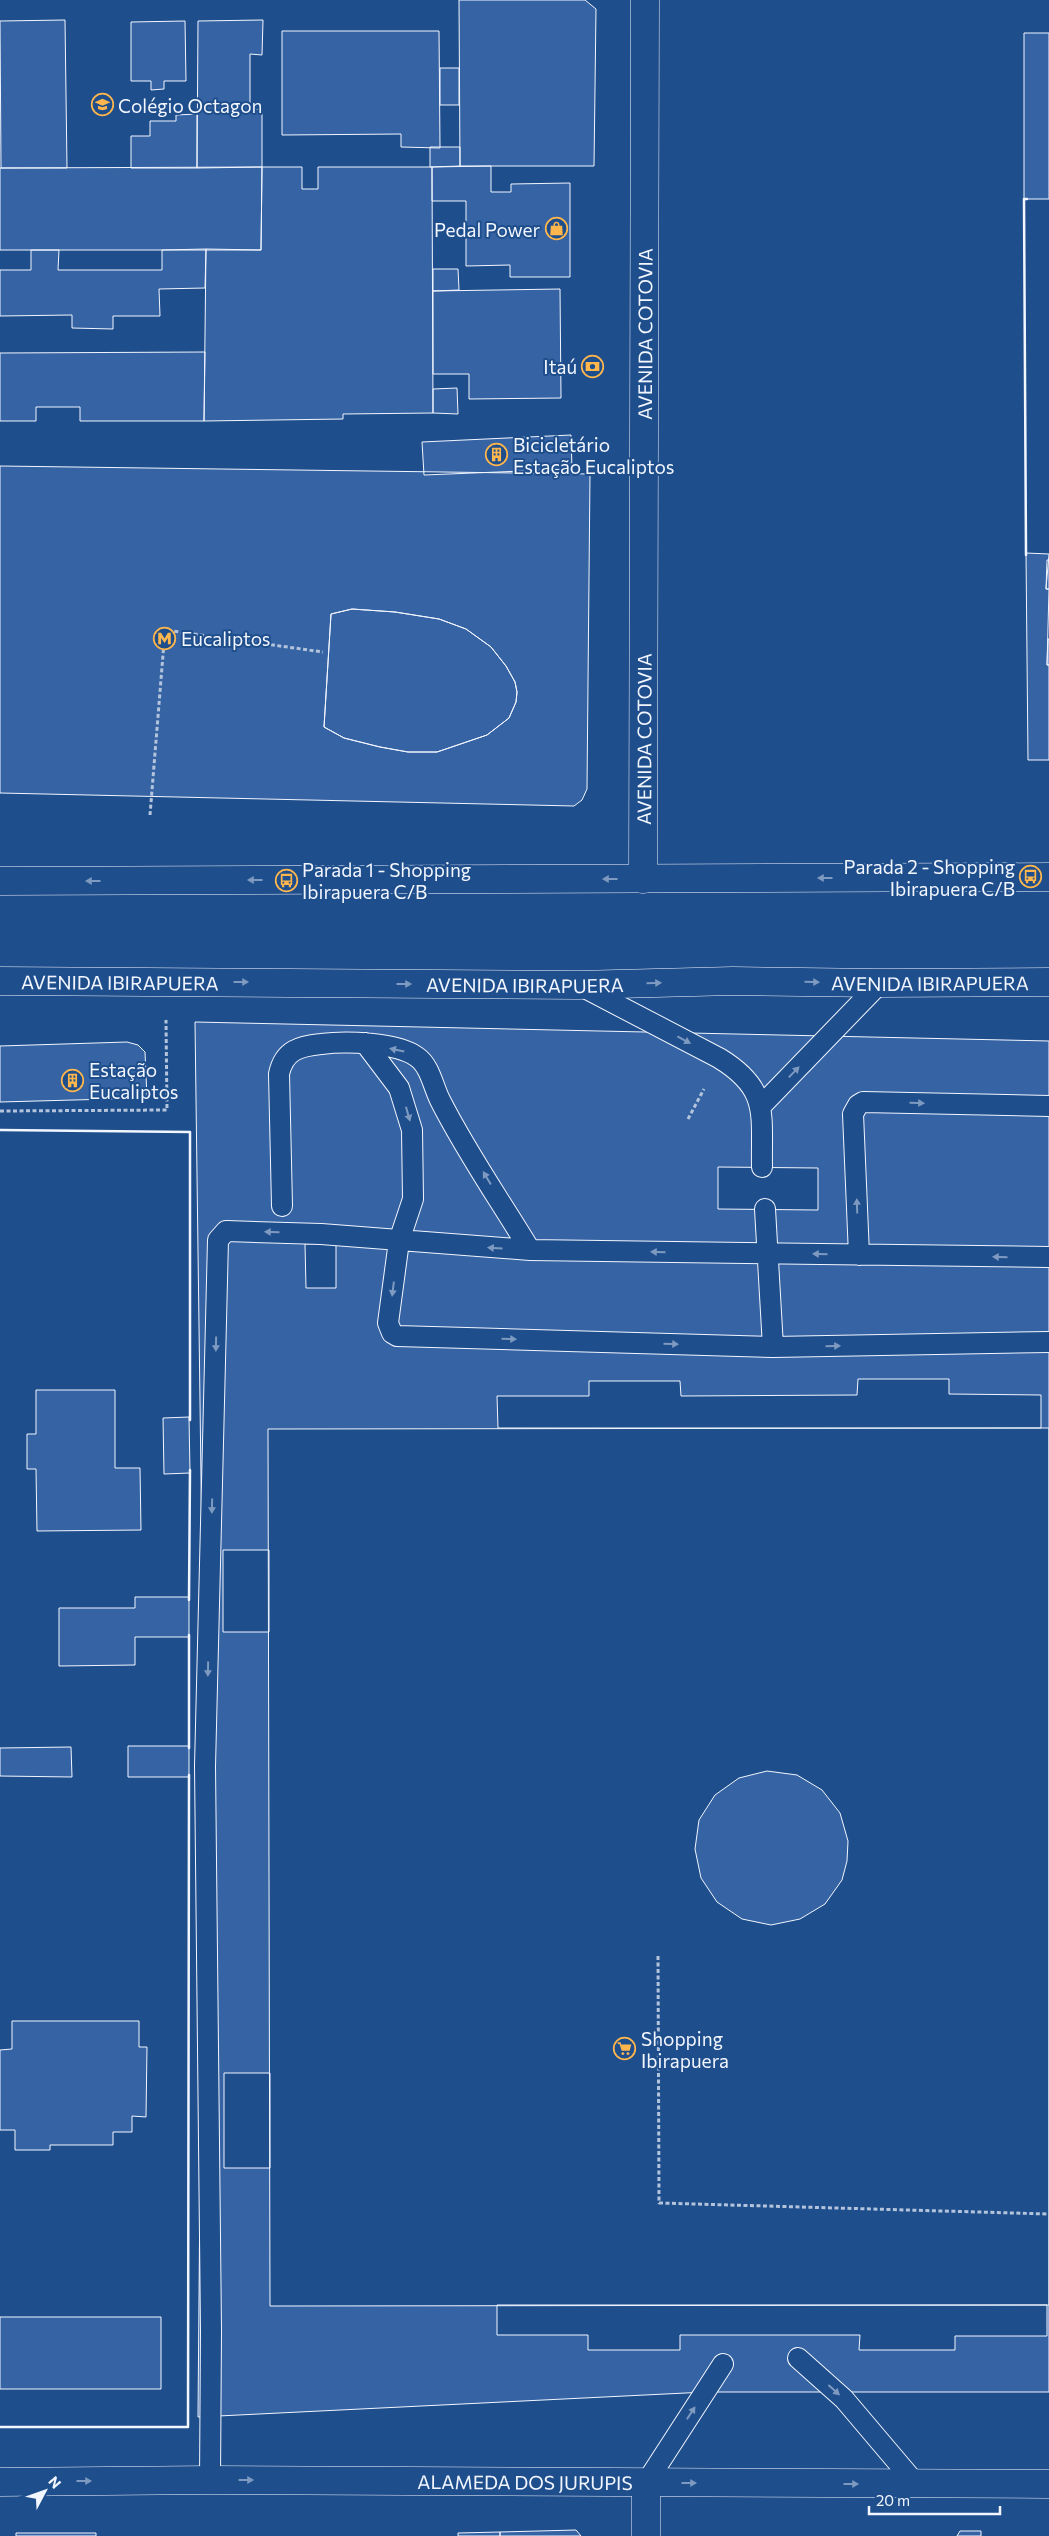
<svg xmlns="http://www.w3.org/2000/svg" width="1049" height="2536" viewBox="0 0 1049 2536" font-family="Commissioner,sans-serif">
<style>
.building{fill:#3563a3;stroke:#f2f6ff;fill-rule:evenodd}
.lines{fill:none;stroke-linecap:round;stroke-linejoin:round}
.lane-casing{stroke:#f2f6ff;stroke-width:22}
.street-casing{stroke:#f2f6ff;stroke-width:29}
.primary-casing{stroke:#f2f6ff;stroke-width:29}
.path{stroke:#b3c4dc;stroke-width:3;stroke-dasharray:4 2.5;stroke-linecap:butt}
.lane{stroke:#1f4e8c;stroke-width:20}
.street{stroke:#1f4e8c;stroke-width:28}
.primary{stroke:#1f4e8c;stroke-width:28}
.wall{stroke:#f2f6ff;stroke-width:2.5}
.oneway{fill:#7e9ac0}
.labels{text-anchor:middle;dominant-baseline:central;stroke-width:4;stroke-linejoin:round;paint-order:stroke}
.poi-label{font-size:19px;fill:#f2f6ff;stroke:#1f4e8c;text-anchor:start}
.street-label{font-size:19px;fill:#f2f6ff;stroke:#1f4e8c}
</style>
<rect width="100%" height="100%" fill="#1f4e8c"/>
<path class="building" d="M459,0H585L596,9L594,166H460Z
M65,20L67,168H1L0,21Z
M263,20L262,55L250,54V110L262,109V167L197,168L198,21Z
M185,21L186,81H164V89L151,90V81H131V22Z
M282,31H439L440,148L401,147V134L282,135Z
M1024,33H1049V199H1024Z
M440,68H459V105H440Z
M197,114V168H131V136H150V121H176V115Z
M430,147H460V166L430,167Z
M491,166V192H511V184L570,183V277H510V265L466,266V201H432V167Z
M262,167H302V189H318V167H432L433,413L343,414V419L204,421L206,249L261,250Z
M262,167L261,250H0V168Z
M206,249L205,288L159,289L160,316H113V329L72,328V315L0,316V270H31V250H59L58,270H162V250Z
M433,269H458L459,290L433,291Z
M560,289L561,398L469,399V374H433V291Z
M205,352L204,421H80V407H36V421H0V353Z
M457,388L458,414L433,413V389Z
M571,435L572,469L424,475L422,442Z
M0,466L590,474L587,789L582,800L574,806L0,793ZM352,609L395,612L439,619L466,629L491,647L506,666L515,682L517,692L516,702L509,718L487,735L437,752H408L380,747L344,738L324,727L331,614Z
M1026,553L1049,554L1046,589H1049L1047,665H1049V760H1028Z
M1047,560H1049V589H1046Z
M352,609L395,612L439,619L466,629L491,647L506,666L515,682L517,692L516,702L509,718L487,735L437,752H408L380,747L344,738L324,727L331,614Z
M1048,639H1049V665H1047Z
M195,1022L1049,1041V2392H706L198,2417L204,1706Z
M127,1042L138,1045L145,1052L147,1098L0,1102V1046Z
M718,1167L818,1168V1210L718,1209Z
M336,1243V1288H306L305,1244Z
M858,1379H949V1394L1041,1395V1428H498L497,1396H589V1381H680L681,1396L857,1395Z
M36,1390H115V1468H140L141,1530L37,1531L36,1469H27V1434H36Z
M189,1417L190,1473L164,1474L163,1418Z
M1041,1428H1049V2305L270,2306L268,1429ZM767,1771L797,1775L822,1790L840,1813L848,1841L847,1861L842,1880L825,1904L800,1919L771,1925L742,1919L717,1902L701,1878L695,1849L699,1820L715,1795L739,1778Z
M223,1550H269V1632H223Z
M135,1597H189V1637H135V1665L59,1666V1608H135Z
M128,1746H189V1777H128Z
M71,1747L72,1777L0,1776V1748Z
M12,2021H139V2047H147L146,2117L132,2116V2132H113V2145H50V2150H15V2130H0V2050L12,2049Z
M224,2073H270V2168H224Z
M497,2305H1047V2336H955V2350H859L860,2335H680V2350H588V2335H497Z
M0,2317H161V2389H0Z
M576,2530L581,2536H500V2532Z
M960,2531H981V2536H957Z
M500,2532V2536H458V2533Z
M16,2533H96V2536H16Z"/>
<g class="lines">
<defs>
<path id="lane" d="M581,986L719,1058C770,1089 761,1114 762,1167
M365,1043L399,1088L412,1130L413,1199L399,1241L388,1323L392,1333L397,1336L773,1347L1049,1342
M760,1107L880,983
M282,1206L279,1074C284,1050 300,1046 321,1044C345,1041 397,1042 417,1057C430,1066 433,1086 440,1100C465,1150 501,1202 530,1250
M765,1209L773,1347
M859,1255L853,1114L858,1105L863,1102L1049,1106
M798,2358L844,2399L916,2484
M210,2480L211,2331L205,1766L218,1240L226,1231L321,1234L530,1250L1049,1257
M646,2483L723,2364"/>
<g id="street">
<path id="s1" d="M643,879L645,0"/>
<path id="s2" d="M0,2482L210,2480L1049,2484"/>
<path d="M646,2483V2536"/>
</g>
<g id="primary">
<path d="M0,881L1049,877"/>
<path id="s3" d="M0,981L578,985L733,981L880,983L1049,982"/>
</g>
</defs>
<use href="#lane" class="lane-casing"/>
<use href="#street" class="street-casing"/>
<use href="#primary" class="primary-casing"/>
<path class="path" d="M150,815L165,630L323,652
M0,1111L167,1110L166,1020
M688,1119L704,1089
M658,1956L659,2203L1049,2214"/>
<use href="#lane" class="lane"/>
<use href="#street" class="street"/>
<use href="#primary" class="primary"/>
<path class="wall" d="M1026,555L1024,199H1027
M0,1130L190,1132V1420
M189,1600L190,1470
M189,1748V1635
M0,2427H188L189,1775"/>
</g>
<defs><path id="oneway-solid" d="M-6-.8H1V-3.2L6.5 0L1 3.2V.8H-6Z" transform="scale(1.25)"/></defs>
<g class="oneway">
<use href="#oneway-solid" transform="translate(825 878) rotate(180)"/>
<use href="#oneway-solid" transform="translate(610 879) rotate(180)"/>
<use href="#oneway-solid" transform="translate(255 880) rotate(180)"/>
<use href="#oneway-solid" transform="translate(93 881) rotate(180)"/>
<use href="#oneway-solid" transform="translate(241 982)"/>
<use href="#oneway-solid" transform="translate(812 982) rotate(1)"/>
<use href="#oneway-solid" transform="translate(654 983) rotate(-2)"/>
<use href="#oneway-solid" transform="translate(404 984)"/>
<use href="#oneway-solid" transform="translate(684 1040) rotate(28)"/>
<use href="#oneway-solid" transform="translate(397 1050) rotate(-168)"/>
<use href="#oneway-solid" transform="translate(794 1072) rotate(-46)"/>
<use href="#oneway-solid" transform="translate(917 1103) rotate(1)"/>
<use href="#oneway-solid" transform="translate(408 1114) rotate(74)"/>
<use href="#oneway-solid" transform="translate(487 1178) rotate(-121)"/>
<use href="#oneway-solid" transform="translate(857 1206) rotate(-92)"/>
<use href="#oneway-solid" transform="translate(272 1232) rotate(-179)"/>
<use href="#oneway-solid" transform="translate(495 1248) rotate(-176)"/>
<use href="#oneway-solid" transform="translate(658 1252) rotate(-179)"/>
<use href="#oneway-solid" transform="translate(820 1254) rotate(-179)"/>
<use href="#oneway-solid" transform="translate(1000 1257) rotate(-179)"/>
<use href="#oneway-solid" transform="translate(393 1289) rotate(97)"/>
<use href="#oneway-solid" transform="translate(509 1339) rotate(2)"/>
<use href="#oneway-solid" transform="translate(216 1344) rotate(91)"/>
<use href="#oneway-solid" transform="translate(671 1344) rotate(2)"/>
<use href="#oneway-solid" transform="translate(833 1346) rotate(-1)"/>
<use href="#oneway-solid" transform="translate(212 1506) rotate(91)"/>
<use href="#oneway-solid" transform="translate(208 1669) rotate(91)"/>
<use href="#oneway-solid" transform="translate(834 2390) rotate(42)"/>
<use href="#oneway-solid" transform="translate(691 2413) rotate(-57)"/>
<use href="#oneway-solid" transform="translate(246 2480)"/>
<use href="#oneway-solid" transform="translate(84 2481)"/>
<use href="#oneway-solid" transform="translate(689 2483)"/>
<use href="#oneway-solid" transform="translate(851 2484)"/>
</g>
<defs>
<symbol id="school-ring" viewBox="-11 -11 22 22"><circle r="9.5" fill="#1f4e8c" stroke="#ffb74d" stroke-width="1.5"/><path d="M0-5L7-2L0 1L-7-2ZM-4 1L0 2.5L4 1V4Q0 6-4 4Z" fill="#ffb74d"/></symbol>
<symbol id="shop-ring" viewBox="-11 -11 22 22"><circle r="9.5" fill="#1f4e8c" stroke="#ffb74d" stroke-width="1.5"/><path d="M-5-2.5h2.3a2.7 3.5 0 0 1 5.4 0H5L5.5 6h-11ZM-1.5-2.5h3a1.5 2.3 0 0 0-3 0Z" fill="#ffb74d"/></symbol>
<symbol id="bank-ring" viewBox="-11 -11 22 22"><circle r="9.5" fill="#1f4e8c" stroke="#ffb74d" stroke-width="1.5"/><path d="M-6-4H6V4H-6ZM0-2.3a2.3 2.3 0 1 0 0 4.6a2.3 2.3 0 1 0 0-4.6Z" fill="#ffb74d"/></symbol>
<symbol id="building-ring" viewBox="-11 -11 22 22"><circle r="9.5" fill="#1f4e8c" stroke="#ffb74d" stroke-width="1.5"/><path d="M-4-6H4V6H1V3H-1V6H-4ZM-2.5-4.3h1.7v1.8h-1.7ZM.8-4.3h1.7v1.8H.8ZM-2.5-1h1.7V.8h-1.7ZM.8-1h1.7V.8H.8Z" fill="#ffb74d"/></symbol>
<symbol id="metro-ring" viewBox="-11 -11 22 22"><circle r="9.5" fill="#1f4e8c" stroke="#ffb74d" stroke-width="1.5"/><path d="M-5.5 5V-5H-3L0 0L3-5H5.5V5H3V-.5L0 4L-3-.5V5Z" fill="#ffb74d"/></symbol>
<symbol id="bus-ring" viewBox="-11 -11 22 22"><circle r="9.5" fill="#1f4e8c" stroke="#ffb74d" stroke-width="1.5"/><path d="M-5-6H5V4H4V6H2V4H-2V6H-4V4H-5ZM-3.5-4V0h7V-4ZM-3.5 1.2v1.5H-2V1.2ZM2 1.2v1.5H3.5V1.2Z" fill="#ffb74d"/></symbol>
<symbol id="supermarket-ring" viewBox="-11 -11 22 22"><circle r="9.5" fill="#1f4e8c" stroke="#ffb74d" stroke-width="1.5"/><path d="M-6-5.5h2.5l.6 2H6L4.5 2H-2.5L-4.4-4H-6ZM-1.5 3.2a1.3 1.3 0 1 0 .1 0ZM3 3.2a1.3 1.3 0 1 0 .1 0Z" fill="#ffb74d"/></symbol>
</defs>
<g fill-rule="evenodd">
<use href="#school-ring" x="90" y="92" width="25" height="25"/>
<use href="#shop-ring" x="544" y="216" width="25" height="25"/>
<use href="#bank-ring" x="580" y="354" width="25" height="25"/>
<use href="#building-ring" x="484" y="442" width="25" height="25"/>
<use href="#metro-ring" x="152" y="626" width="25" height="25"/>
<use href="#bus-ring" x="1018" y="864" width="25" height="25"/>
<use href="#bus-ring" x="274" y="868" width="25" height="25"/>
<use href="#building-ring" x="60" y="1068" width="25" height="25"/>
<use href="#supermarket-ring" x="612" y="2036" width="25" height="25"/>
</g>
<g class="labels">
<g class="poi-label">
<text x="118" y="105">Colégio Octagon</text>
<text x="540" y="229" text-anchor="end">Pedal Power</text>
<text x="577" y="366" text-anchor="end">Itaú</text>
<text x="513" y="444">Bicicletário<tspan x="513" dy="22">Estação Eucaliptos</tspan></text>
<text x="181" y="638">Eucaliptos</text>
<text x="1015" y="866" text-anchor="end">Parada 2 - Shopping<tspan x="1015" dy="22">Ibirapuera C/B</tspan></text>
<text x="302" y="869">Parada 1 - Shopping<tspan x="302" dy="22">Ibirapuera C/B</tspan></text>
<text x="89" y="1069">Estação<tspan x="89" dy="22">Eucaliptos</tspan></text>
<text x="641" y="2038">Shopping<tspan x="641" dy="22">Ibirapuera</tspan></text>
</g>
<g class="street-label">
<text stroke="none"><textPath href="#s1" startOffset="545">AVENIDA COTOVIA</textPath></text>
<text stroke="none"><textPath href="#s1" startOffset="140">AVENIDA COTOVIA</textPath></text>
<text stroke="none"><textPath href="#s3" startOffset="120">AVENIDA IBIRAPUERA</textPath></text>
<text stroke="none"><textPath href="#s3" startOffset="930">AVENIDA IBIRAPUERA</textPath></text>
<text stroke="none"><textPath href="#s3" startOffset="525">AVENIDA IBIRAPUERA</textPath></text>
<text stroke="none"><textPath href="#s2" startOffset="525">ALAMEDA DOS JURUPIS</textPath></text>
</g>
</g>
<g transform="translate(45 2491) rotate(49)" stroke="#1f4e8c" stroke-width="4" paint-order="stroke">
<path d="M0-4L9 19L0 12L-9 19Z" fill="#f2f6ff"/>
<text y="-8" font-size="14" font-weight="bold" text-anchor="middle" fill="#f2f6ff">N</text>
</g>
<path d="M869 2506v8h131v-8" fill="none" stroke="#f2f6ff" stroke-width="2.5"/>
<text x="876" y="2506" font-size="15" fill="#f2f6ff" stroke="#1f4e8c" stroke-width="4" paint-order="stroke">20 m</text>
</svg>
